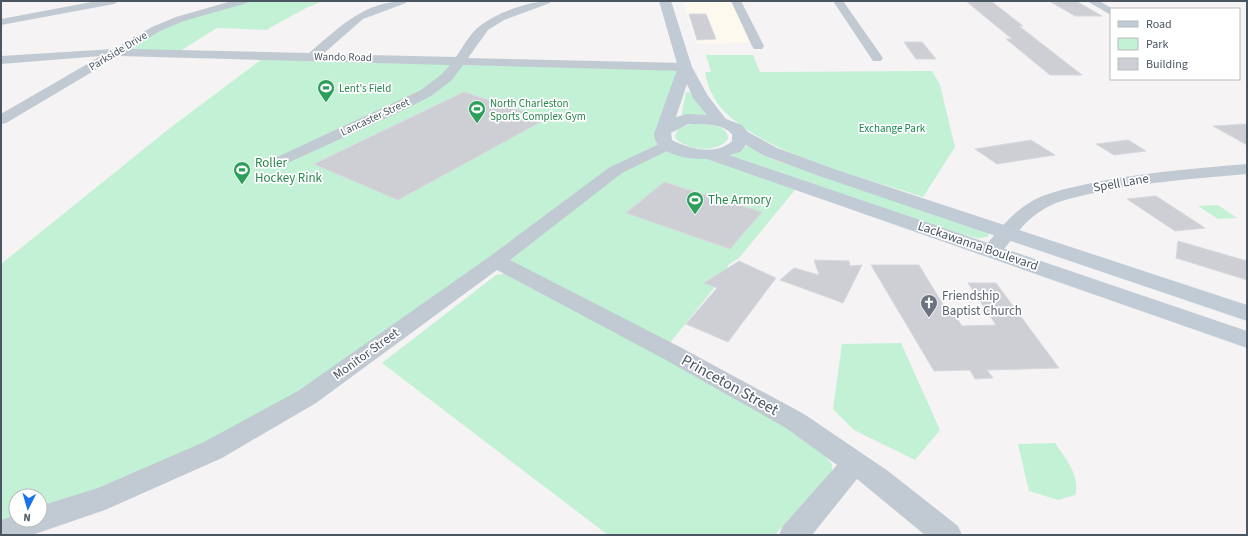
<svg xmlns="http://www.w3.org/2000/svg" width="1248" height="536" viewBox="0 0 1248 536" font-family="'Source Sans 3',sans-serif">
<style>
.commercial{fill:#fdf9ef}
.green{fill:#c3f1d5}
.building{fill:#cdcfd5;stroke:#d7d9de}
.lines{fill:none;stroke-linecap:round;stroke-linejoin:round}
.street{fill:#c1cad2;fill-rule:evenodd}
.secondary{fill:#c1cbd6;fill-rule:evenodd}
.labels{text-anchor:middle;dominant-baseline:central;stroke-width:3.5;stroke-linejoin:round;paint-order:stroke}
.far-street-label{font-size:11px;fill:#4a5661;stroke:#fff}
.far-leisure-label{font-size:11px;fill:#27864d;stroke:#fff;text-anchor:start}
.far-park-label{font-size:11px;fill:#17864f;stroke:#fff}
.leisure-label{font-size:13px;fill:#27864d;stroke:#fff;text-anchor:start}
.street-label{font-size:13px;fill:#4a5661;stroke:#fff}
.worship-label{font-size:13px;fill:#5b616d;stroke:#fff;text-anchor:start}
.near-street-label{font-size:16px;fill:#4a5661;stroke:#fff}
</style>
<rect width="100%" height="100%" fill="#f5f3f3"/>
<path class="commercial" d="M683,1H736L757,43L696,44Z"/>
<path class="green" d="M243,1H323L306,8L266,30L217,28L177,53L118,52L156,29Z
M706,55H753L760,72L932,71L940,85L955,147L923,197C863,177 771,157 725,112C715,103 707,86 705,72H711Z
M262,59L685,67L663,140L799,185L739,258L728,265L727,272L665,349L496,261L307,397L40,519V496H16V520L1,533V264L170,128Z
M686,92H690L707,114L706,117H681Z
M691,124C702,124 729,123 728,139C717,154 686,150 675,138C675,128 683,126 691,124Z
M748,146L772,159L983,231L989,234L988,237L978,238L957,233L729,155L743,147Z
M1218,205L1237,218L1218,219L1198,206Z
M505,274L747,401L816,445L832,464V475L775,535H608L382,363L496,275Z
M901,343L940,430L915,460L854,430L833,409L842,344Z
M1055,443C1065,458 1081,476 1075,495L1058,500L1029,491L1018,444Z"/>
<path class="building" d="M966,1H991L1023,26H1019L1082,75H1050L1006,39H1012Z
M1049,1H1076L1102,16H1075Z
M689,14H706L716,39L697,40Z
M904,42H922L936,59H916Z
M464,92L546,119L398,200L314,164Z
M1247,124V145L1213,126Z
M1031,140L1055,155L997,164L975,149Z
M1128,140L1146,151L1114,155L1096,144Z
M664,182L686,189L762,212L730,249L626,213Z
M1156,196L1205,228L1175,231L1127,199Z
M1178,241L1247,261V280L1176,258Z
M814,260L849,261L850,266L862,265L843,303L780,280L794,268L819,275Z
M739,261L776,278L728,342L686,324L717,288L704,283Z
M871,265H919L947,311H952L962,326L996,325L968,283H996L1059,368L987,370L993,378L975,379L970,370L934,371Z"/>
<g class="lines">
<path class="street" d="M97,1H119L114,4L1,25V19Z
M232,1H248L247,3L184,21L160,31L131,49L309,53C340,27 364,1 407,1L406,3L363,19L323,54L456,57C463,47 470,33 481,25C499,12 529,1 551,1L550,3L504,20L488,30L468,58L685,63L689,64L691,67L689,70L685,71L463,65L452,80L431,96L406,109L281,166L275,164L273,161L275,158L421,90L442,74L450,65L119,56L6,123L1,124V114L101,56L1,64V56L114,49L152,27L176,17Z
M731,1H741L764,46L762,49H754L752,46Z
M833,1H843L883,58L881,61H873Z
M1087,1H1099L1113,9H1111V15Z
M668,140L673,142L676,145L673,148L622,173L510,260L680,347L804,414L888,471L958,526L962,535H925L857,479L812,535H779L783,526L837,465L786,428L664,359L497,270L316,403L222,458L105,510L32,535H1V520L16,515V520H40V506L98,488L204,442L298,391L489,257L610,167Z
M1247,164V174C1194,179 1141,182 1089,194C1073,198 1055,201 1041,211C1024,221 1012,240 999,255L992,257L985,255L982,251C993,236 1013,212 1029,203C1043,194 1061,190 1078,186C1133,173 1190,169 1247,164Z"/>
<path class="secondary" d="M659,1H671L692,67L708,96L726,119L742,125L748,132L777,148L834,169L1247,305V321L822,177L765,156L746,145L740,152L729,155L1247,331V348L707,159C691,160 655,155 654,134L678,67ZM687,84L693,98L707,115L688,114L676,117ZM688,124C702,124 722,123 732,134V141C716,156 689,149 672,140L671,133Z"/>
</g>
<defs>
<symbol id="stadium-pin" viewBox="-11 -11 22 30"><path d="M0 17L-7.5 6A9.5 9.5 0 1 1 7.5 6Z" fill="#2e9e5b" stroke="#fff"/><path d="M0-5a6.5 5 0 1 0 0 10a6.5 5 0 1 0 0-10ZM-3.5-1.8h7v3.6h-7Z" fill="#fff"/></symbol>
<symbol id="church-pin" viewBox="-11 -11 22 30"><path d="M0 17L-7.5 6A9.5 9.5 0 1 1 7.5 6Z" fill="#6b7280" stroke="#fff"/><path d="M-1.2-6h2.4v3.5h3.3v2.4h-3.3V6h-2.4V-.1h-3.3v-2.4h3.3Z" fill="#fff"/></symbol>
</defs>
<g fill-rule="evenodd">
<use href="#stadium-pin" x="316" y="78" width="20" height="27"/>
<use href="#stadium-pin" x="467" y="99" width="20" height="27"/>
<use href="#stadium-pin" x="232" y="160" width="20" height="27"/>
<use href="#stadium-pin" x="685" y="190" width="20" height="27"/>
<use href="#church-pin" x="919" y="293" width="20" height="27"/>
</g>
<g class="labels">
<g class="far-street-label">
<text transform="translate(118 51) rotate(-31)">Parkside Drive</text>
<text transform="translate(343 57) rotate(1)">Wando Road</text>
<text transform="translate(375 117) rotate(-25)">Lancaster Street</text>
</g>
<g class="far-leisure-label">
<text x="339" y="88">Lent's Field</text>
<text x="490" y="103">North Charleston<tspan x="490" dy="13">Sports Complex Gym</tspan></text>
</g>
<g class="far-park-label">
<text x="892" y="128">Exchange Park</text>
</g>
<g class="leisure-label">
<text x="255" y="163">Roller<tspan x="255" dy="15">Hockey Rink</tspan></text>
<text x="708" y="200">The Armory</text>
</g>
<g class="street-label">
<text transform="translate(1121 183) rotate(-10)">Spell Lane</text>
<text transform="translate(978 246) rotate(19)">Lackawanna Boulevard</text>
<text transform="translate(366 354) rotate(-36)">Monitor Street</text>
</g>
<g class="worship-label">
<text x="942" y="296">Friendship<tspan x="942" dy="15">Baptist Church</tspan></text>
</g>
<g class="near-street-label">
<text transform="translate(730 385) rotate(29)">Princeton Street</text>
</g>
</g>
<rect width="1248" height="536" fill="none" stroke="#4a5661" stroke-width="4"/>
<rect x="1110" y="8" width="130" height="72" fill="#ffffff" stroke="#b7bbc0"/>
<rect x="1118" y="21" width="20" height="6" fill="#c1cbd6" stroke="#b7bbc0"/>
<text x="1146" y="28" font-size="12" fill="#4a5661">Road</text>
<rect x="1118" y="38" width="20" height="12" fill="#c3f1d5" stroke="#b7bbc0"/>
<text x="1146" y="48" font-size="12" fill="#4a5661">Park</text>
<rect x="1118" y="58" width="20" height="12" fill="#cdcfd5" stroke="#b7bbc0"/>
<text x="1146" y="68" font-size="12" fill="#4a5661">Building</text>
<g transform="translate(28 508) rotate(185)"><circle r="19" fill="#ffffff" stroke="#b7bbc0"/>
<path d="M0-3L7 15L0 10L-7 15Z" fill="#1a73e8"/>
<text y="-6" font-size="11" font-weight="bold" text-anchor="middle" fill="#4a5661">N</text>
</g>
</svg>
